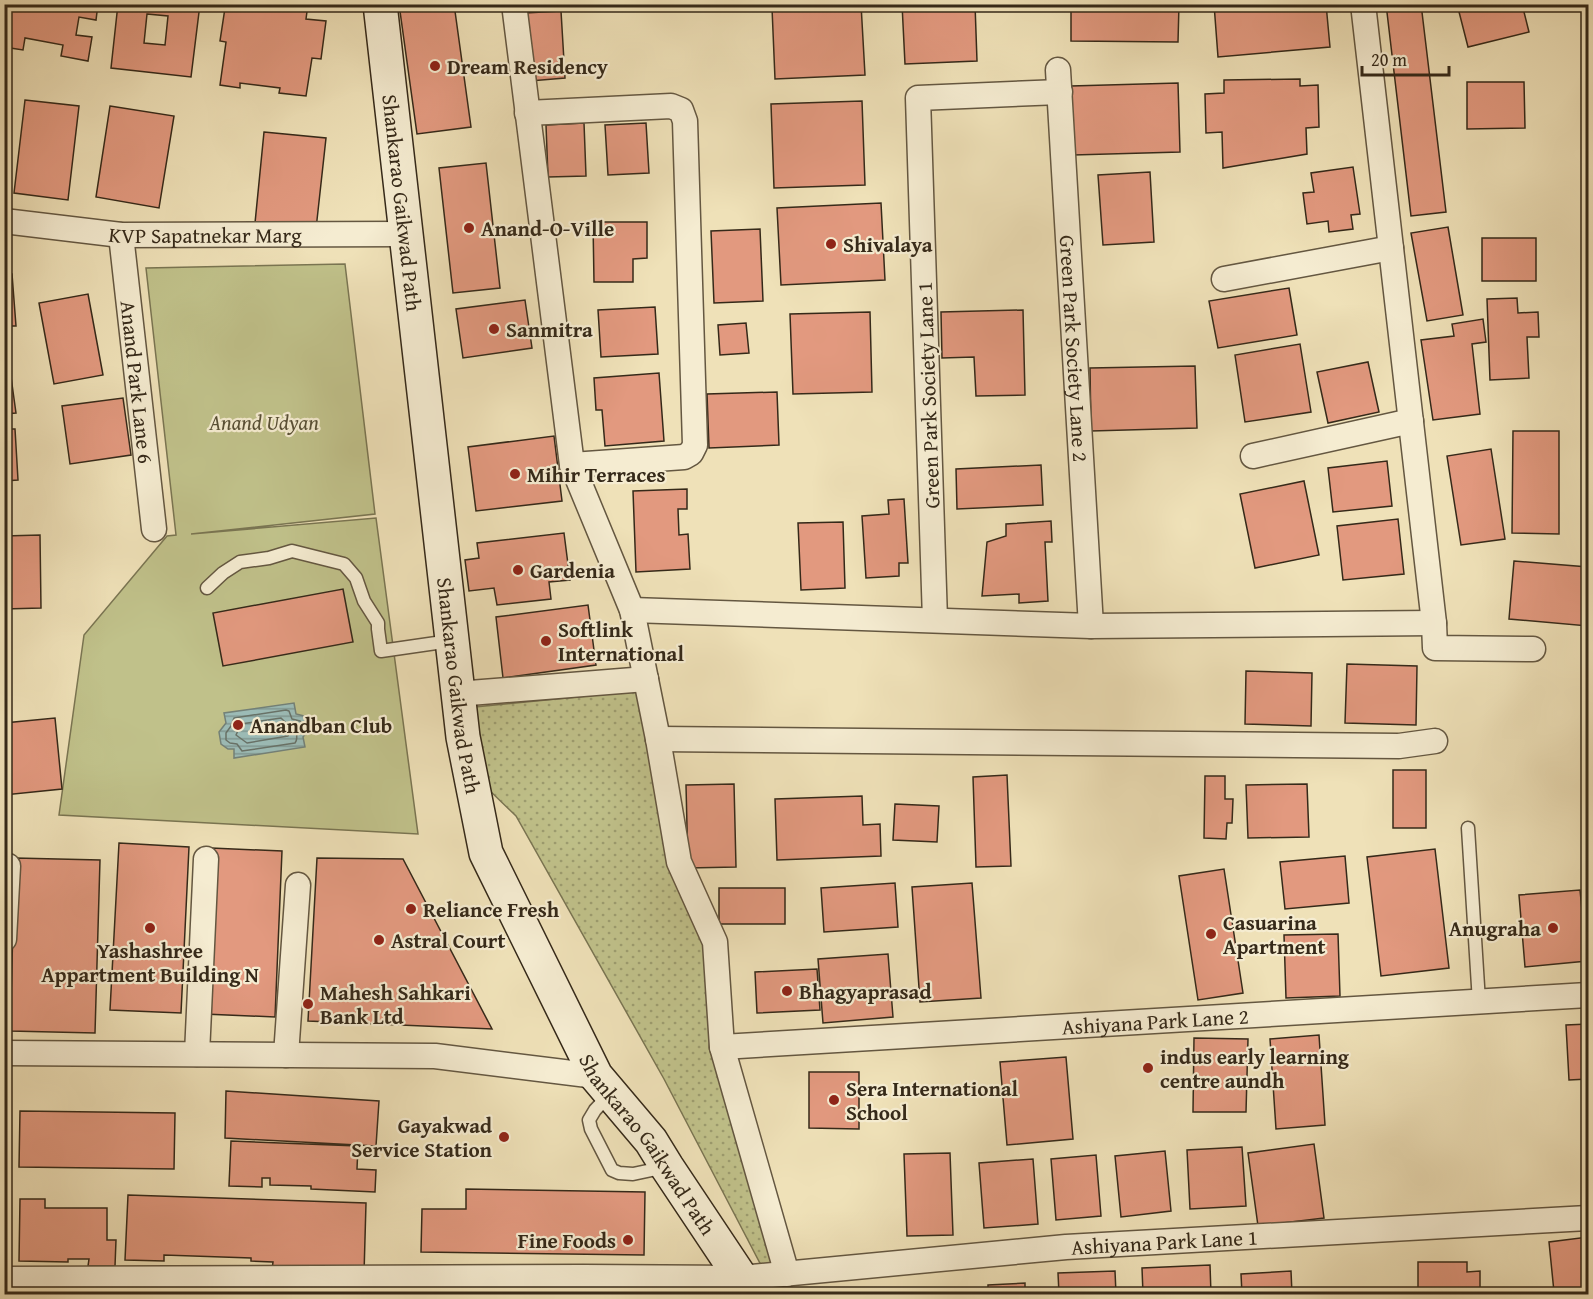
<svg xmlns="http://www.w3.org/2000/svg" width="1593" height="1299" viewBox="0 0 1593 1299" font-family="'Gentium Book Plus',serif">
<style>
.grass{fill:url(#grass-dots);stroke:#7a7552;stroke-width:1.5}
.park{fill:#c0c18a;stroke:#7a7552;stroke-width:1.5}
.water{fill:url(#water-rules);stroke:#738178;stroke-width:1.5}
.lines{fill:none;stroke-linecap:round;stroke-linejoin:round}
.shore{stroke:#687268;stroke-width:1.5}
.building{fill:#e2997f;stroke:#352919;stroke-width:1.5;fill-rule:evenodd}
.lane-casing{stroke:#645741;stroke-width:15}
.street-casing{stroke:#645741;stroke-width:27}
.secondary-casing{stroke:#352919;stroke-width:36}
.lane{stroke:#f5ecd1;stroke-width:12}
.street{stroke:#f5ecd1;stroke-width:24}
.secondary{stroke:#f5ecd1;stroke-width:33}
.poi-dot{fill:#8f2418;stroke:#f5ecd1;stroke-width:2}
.labels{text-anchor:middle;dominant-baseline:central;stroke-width:4.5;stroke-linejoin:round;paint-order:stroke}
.poi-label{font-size:21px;font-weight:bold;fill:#352919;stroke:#f5ecd1;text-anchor:start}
.street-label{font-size:21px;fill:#352919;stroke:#f5ecd1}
.park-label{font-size:21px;font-style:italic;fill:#584f35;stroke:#f5ecd1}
</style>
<defs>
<pattern id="grass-dots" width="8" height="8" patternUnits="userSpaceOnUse" patternTransform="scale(1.5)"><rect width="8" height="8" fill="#c0c18a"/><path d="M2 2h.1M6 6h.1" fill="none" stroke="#9d9d70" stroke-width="1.8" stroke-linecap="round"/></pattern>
<pattern id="water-rules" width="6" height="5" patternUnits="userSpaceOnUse" patternTransform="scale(1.5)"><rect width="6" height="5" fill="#9cbcb7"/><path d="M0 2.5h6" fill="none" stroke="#809994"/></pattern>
</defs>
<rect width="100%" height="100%" fill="#efe1b8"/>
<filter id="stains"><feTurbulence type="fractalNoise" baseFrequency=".00333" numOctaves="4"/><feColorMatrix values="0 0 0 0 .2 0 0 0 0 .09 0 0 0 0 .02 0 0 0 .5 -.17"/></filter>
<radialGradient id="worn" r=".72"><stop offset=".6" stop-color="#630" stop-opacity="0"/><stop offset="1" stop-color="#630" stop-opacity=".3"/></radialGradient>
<path class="grass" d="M638,691L665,853L685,903L708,945L779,1268L763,1269L664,1079L516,816L489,790L475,707Z"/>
<path class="park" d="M345,264L375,514L191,534L376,518L418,834L59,815L84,635L167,536L176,535L146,268Z"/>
<path class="water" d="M294,703L296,714L304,716L308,722L306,733L303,737L305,747L234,758V749H228L221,744L219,732L226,723L224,713Z"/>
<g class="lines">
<path class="shore" d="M286,710L289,711L292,719L300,721L302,723C302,729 299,730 297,734C296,738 298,739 295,743L242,751L237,744L230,743L226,740V733L231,726L234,718Z
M281,718L291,728L288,736L247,743L236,735L241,724Z"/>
</g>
<path class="building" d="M4,4H98L96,20L79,17L76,35L92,37L88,61L61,56L63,45L25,38L23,50L4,47Z
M118,4H200L191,77L111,68ZM147,14L168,16L165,45L144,43Z
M230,4H308L306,19L326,21L321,59L312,58L306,96L279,93L280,88L240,83V88L220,85L226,42L220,41L225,8H230Z
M399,4H454L471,127L417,134Z
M841,4H861L865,75L775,79L772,8Z
M902,4H975L977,61L905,64Z
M1071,4H1179L1178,42L1071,41Z
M1214,4H1326L1330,47L1218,57Z
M1386,4H1421L1446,212L1411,216Z
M1457,4H1522L1529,32L1468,47Z
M561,11L565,78L530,81L525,13Z
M1300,79V86L1318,85L1319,127L1306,128L1307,154L1223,168L1222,132L1206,133L1205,94L1224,93V80Z
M1467,82H1524L1525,128L1467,129Z
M1178,83L1180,152L1073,155L1071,86Z
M25,100L79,106L68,200L14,193Z
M862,101L865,185L774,188L771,104Z
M110,106L174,116L159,208L96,197Z
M584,123L586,176L548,177L546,125Z
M646,123L649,173L608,175L605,125Z
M264,132L326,138L316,229L255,223Z
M486,163L500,288L453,293L439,168Z
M1353,167L1360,214L1351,215L1353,229L1329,232L1328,221L1307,224L1303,193L1314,192L1311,173Z
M1150,172L1154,242L1103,245L1098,175Z
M881,203L885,280L781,285L777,208Z
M593,222H647V258L633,259V282H594Z
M1448,227L1463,315L1427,321L1411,233Z
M760,229L763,301L714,303L711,231Z
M1482,238H1536V281H1482Z
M4,274H12L16,326H4Z
M1289,288L1297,335L1218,348L1209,301Z
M88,294L103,375L54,384L39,303Z
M1517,298L1518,313L1538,312L1539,337H1527L1529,378L1490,380L1487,299Z
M525,300L532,348L463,358L456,309Z
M655,307L658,354L601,357L598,310Z
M1023,310L1025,395L976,396L974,357L942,358L941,312Z
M870,312L872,392L793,394L790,314Z
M1483,319L1486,342L1472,344L1480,414L1433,420L1421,340L1454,336L1452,324Z
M746,323L749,353L720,355L718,325Z
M1300,344L1311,412L1245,422L1235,355Z
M7,348L16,413L4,414V349Z
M1368,362L1379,412L1328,423L1317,372Z
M1195,366L1197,428L1091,431L1090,368Z
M659,373L664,441L605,446L602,410H596L594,378Z
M777,392L779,445L709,448L707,394Z
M123,398L131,455L70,464L62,406Z
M4,429H15L18,480L4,481Z
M1513,431H1559V534L1512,533Z
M554,436L562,501L476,511L468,447Z
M1491,449L1505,539L1461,545L1447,456Z
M1387,461L1392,506L1333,512L1328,468Z
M1041,465L1043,505L957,509L956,469Z
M1304,481L1319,555L1255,568L1240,494Z
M687,489V509H678L679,535L688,534L690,569L636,572L633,491Z
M904,499L908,563H899V576L866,578L862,516L889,514L888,500Z
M1398,519L1404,574L1343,580L1337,526Z
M1051,521L1052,542H1045L1048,601L1019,603V594L982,596L987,542L1006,536V524Z
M843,522L845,588L801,590L798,523Z
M564,533L570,580L549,582L551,599L497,605L494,588L469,591L465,560L479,558L477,543Z
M40,535L41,608L4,609V536Z
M1514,561L1588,567V626L1509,619Z
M343,589L353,642L223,666L213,613Z
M588,605L596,665L503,678L496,617Z
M1347,664L1417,666L1416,725L1345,723Z
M1246,671L1312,673L1311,726L1245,724Z
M55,718L62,789L4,795V723Z
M1393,770H1426V828H1393Z
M1007,775L1011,866L976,867L973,777Z
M1205,776H1225V799H1233L1232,823H1227L1226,839L1204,838Z
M734,784L736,867L688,868L686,785Z
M1307,784L1309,837L1248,838L1246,785Z
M862,796L863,825L880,824L881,856L777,860L775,799Z
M895,804L939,806L937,842L893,840Z
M119,843L189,847L181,1013L110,1010Z
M211,848L282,851L275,1017L204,1014Z
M1435,849L1449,968L1381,976L1367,857Z
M1345,856L1349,903L1285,909L1280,862Z
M15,858L100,860L95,1033L10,1031Z
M317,858L403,859L492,1029L308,1021Z
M1224,869L1243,993L1198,1000L1179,876Z
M895,883L898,927L824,932L821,888Z
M972,883L981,998L920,1002L912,887Z
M719,888H785V924H719Z
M1580,890L1587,961L1525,967L1519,895Z
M1338,934L1340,996L1286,998L1284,935Z
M888,954L893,1017L823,1023L818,959Z
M817,969L820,1010L757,1013L755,972Z
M1588,1024V1079L1569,1080L1566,1025Z
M1319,1035L1325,1125L1276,1129L1270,1039Z
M1194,1038L1248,1039L1246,1112H1193Z
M1066,1057L1073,1139L1007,1145L1000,1062Z
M809,1072H859V1129L809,1128Z
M226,1091L379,1101L376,1146L225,1138Z
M20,1111L175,1113L174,1169L19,1167Z
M231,1141L358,1146L357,1169L376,1170L375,1192L311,1189V1186L270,1185V1178H262V1187L229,1186Z
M1314,1144L1324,1218L1258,1226L1248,1153Z
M1242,1147L1246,1206L1190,1209L1187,1150Z
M1165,1151L1171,1211L1121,1217L1115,1156Z
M950,1153L953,1235L907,1236L904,1154Z
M1096,1155L1101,1216L1056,1220L1051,1159Z
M1033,1159L1038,1224L984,1228L979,1163Z
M466,1189L645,1192L644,1255L421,1252L422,1209H466Z
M128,1195L366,1203L364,1274L272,1270L273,1262L251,1261V1258L164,1255V1261L125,1260Z
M20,1199H45V1208H107V1240H116L115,1266H88L89,1259H68V1262L19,1261Z
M1588,1237V1288L1554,1292L1549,1242Z
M1418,1262H1467V1272L1480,1271V1294H1427V1289H1418Z
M1210,1265L1211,1294H1143L1142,1268Z
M1115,1271L1116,1294H1059L1058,1273Z
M1291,1271L1292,1294H1242L1241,1274Z
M1025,1283V1294H988V1285Z"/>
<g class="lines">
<defs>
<path id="lane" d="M207,588L223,573L240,562L269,558L292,551L344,564L356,578L364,601L378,623V629L381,651L450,641
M1468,828L1479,1002
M610,1094L595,1110L589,1120L591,1129L612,1170L619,1173L633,1174L666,1167"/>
<g id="street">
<path d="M514,4L572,465L632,610L658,739L679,862L715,942L722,1047L787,1274"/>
<path d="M1363,4L1434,623L1435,648L1533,649"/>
<path id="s1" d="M1058,70L1091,626"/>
<path d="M527,113L671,106L681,110L685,121L695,445L691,453L684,457L572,465"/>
<path id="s2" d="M4,221L121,235L406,234"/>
<path id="s3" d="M121,235L154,529"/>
<path d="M1224,279L1391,248"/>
<path d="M1253,456L1411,421"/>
<path d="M632,610L1091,626L1434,623"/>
<path d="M935,620L918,98L1060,92"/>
<path d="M457,694L646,679"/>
<path d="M658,739L1399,746L1435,741"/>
<path d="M4,939L8,866"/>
<path id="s4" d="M722,1047L1588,995"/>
<path d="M4,1053L435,1056L596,1076"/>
<path d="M197,1054L206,859"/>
<path d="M286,1055L298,885"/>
<path id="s5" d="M4,1279L583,1277L741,1278L1066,1247L1588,1218"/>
</g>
<g id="secondary">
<path id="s6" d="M380,4L463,737L486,853L596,1076L651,1141L667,1167L741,1278L745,1294"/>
</g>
</defs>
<use href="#lane" class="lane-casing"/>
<use href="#street" class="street-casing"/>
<use href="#secondary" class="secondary-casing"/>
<use href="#lane" class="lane"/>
<use href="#street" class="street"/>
<use href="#secondary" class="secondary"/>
</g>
<g class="poi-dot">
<circle cx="435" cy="66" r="6"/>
<circle cx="469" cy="228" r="6"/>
<circle cx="831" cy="244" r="6"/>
<circle cx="494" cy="329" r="6"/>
<circle cx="515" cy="474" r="6"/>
<circle cx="518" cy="570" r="6"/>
<circle cx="546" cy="641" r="6"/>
<circle cx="238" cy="725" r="6"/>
<circle cx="411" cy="909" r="6"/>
<circle cx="150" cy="928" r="6"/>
<circle cx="1553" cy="928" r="6"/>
<circle cx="1211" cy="934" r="6"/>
<circle cx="379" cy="940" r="6"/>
<circle cx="787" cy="991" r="6"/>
<circle cx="308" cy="1004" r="6"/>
<circle cx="1148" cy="1068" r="6"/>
<circle cx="834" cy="1100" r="6"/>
<circle cx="504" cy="1137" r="6"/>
<circle cx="628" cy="1240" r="6"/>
</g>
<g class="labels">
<g class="poi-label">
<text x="447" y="66">Dream Residency</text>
<text x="481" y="228">Anand-O-Ville</text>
<text x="843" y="244">Shivalaya</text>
<text x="506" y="329">Sanmitra</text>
<text x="527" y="474">Mihir Terraces</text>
<text x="530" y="570">Gardenia</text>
<text x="558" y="629">Softlink<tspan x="558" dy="24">International</tspan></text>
<text x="250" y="725">Anandban Club</text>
<text x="423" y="909">Reliance Fresh</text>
<text x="1223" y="922">Casuarina<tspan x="1223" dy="24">Apartment</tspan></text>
<text x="1541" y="928" text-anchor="end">Anugraha</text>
<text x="391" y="940">Astral Court</text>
<text x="150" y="950" text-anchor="middle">Yashashree<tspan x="150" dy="24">Appartment Building N</tspan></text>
<text x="799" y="991">Bhagyaprasad</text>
<text x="320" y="992">Mahesh Sahkari<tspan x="320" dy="24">Bank Ltd</tspan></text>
<text x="1160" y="1056">indus early learning<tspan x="1160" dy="24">centre aundh</tspan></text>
<text x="846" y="1088">Sera International<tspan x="846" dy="24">School</tspan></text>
<text x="492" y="1125" text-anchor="end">Gayakwad<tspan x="492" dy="24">Service Station</tspan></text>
<text x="616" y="1240" text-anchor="end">Fine Foods</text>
</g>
<g class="street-label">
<text stroke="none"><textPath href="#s6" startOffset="200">Shankarao Gaikwad Path</textPath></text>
<text stroke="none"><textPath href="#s2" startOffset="202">KVP Sapatnekar Marg</textPath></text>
<text stroke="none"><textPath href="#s1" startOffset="279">Green Park Society Lane 2</textPath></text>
<text stroke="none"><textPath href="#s3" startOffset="148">Anand Park Lane 6</textPath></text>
<text transform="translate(928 395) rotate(-92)">Green Park Society Lane 1</text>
<text stroke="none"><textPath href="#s6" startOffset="686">Shankarao Gaikwad Path</textPath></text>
<text stroke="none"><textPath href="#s4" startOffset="434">Ashiyana Park Lane 2</textPath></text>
<text stroke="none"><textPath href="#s6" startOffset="1190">Shankarao Gaikwad Path</textPath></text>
<text stroke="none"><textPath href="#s5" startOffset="1162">Ashiyana Park Lane 1</textPath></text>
</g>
<g class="park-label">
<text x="264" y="422">Anand Udyan</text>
</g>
</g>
<rect width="1593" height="1299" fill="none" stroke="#efe1b8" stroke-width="24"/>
<rect x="6" y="6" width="1581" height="1287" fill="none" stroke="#352919" stroke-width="3"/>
<rect x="12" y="12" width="1569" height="1275" fill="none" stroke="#352919" stroke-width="1.5"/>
<path d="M1362 66v9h87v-9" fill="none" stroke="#352919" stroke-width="3"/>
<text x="1371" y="66" font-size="18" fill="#352919" stroke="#f5ecd1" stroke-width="4.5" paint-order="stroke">20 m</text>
<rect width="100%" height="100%" filter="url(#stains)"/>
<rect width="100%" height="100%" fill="url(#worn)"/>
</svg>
